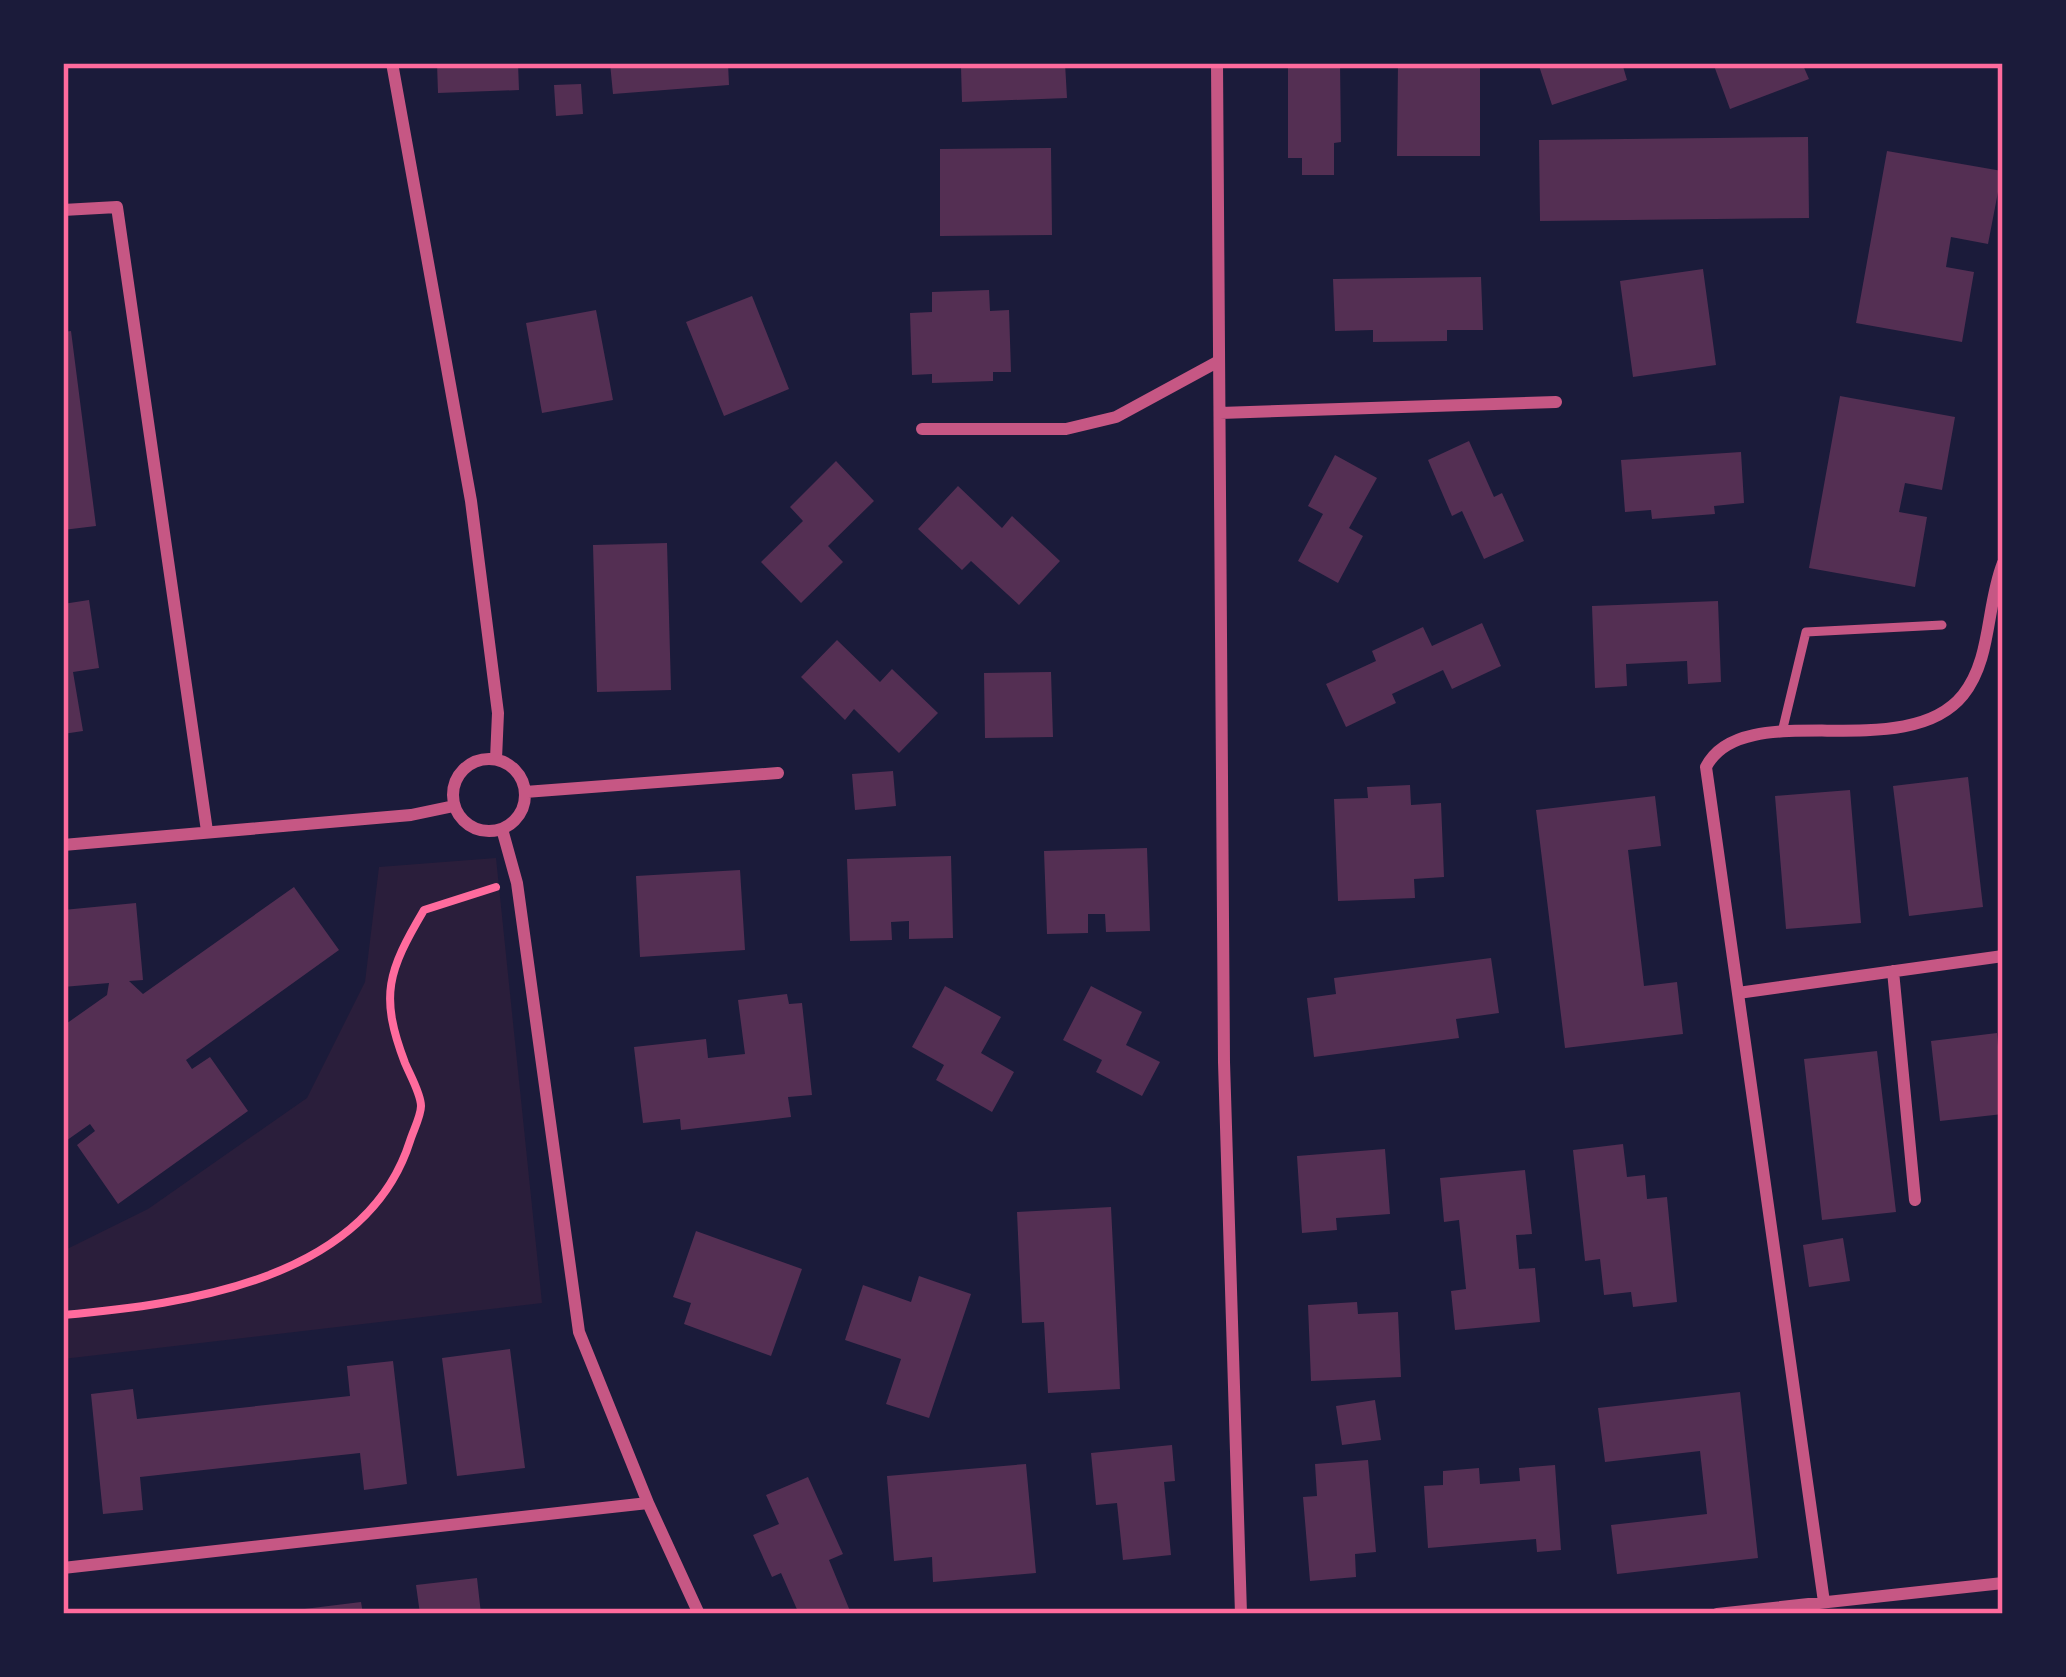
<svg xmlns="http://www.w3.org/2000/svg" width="2066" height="1677" viewBox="0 0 2066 1677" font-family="Ubuntu,sans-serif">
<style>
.green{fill:#2a1e3b}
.building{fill:#542f53}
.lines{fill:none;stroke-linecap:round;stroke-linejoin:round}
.path{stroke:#ff6b9d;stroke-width:8}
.service{stroke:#c65784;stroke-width:9}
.minor{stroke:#c65784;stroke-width:12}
.neatline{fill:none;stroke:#ff6b9d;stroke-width:4.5}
</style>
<rect width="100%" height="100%" fill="#1b1b3a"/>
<path class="green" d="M496,858L542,1303L63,1359V1251L148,1209L307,1098L365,982L379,867Z"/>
<path class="building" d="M437,63H518L519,90L438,93Z
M610,63H728L729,85L613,94Z
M1065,63L1067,98L962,102L961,67Z
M1288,63H1340L1341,142L1334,143V175H1302V158H1288Z
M1398,63H1480V156H1397Z
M1538,63H1622L1627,80L1552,105Z
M1713,63H1802L1809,79L1730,109Z
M581,84L583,114L556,116L554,85Z
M1808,137L1809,218L1540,221L1539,140Z
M1051,148L1052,235L940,236V149Z
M1887,151L2002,171L1988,244L1951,237L1946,267L1974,272L1962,342L1856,323Z
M1703,269L1716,365L1633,377L1620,281Z
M1481,277L1483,330H1447V341L1373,342V330L1335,331L1333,279Z
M989,290L990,311L1009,310L1011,372H993V381L932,383V374L912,375L910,313L932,312V292Z
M752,296L789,389L724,416L686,322Z
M596,310L613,400L542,413L526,323Z
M71,331L96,526L63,530V332Z
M1840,396L1955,417L1942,490L1905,483L1899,512L1927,517L1915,587L1809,568Z
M1469,441L1494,497L1502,493L1524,541L1484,559L1462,511L1452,516L1428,460Z
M1741,452L1744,503L1714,506L1715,514L1652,519L1651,510L1625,512L1621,460Z
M1335,455L1377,478L1349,528L1363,536L1338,583L1298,561L1323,514L1308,506Z
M836,461L874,501L828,546L843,562L801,603L761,562L803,521L790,507Z
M958,486L1002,528L1012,516L1060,561L1019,605L971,561L962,570L918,529Z
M667,543L671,690L597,692L593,545Z
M89,600L99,668L73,672L83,731L63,734V604Z
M1718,601L1721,682L1688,684L1687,661L1626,664L1627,686L1595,688L1592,606Z
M1482,623L1501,666L1452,689L1443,670L1392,694L1396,703L1346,727L1326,684L1376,661L1372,651L1423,627L1432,646Z
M837,640L880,682L892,669L938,713L899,753L854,709L845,720L801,677Z
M1051,672L1053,737L985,738L984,673Z
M893,771L896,806L855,810L852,774Z
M1968,777L1983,907L1909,916L1893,786Z
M1410,785L1411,805L1441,803L1444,877L1414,879L1415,898L1338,901L1334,799L1368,798L1367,787Z
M1850,790L1861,923L1786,929L1775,796Z
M1655,796L1661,846L1628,850L1644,986L1677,982L1683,1034L1565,1048L1536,810Z
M1147,848L1150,931L1106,932L1105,914H1088V933L1047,934L1044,851Z
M951,856L953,938L909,939V921L891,922L892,940L850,941L847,859Z
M740,870L745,950L640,957L636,876Z
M294,887L339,950L186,1060L192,1069L210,1057L248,1111L118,1204L77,1145L95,1131L90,1124L63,1143V1026L107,995L109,983L63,987V910L136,903L143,980L129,981L143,994Z
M1491,958L1499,1013L1456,1019L1459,1038L1314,1057L1307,998L1336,994L1334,978Z
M945,986L1001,1017L981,1053L1014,1072L992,1112L936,1080L944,1065L912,1047Z
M1091,986L1142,1012L1126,1045L1160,1062L1142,1096L1096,1072L1102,1060L1063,1040Z
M787,994L789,1004L802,1003L812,1095L788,1097L791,1117L681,1130L680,1119L643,1123L634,1047L706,1039L708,1058L745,1054L738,1000Z
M1997,1033L2003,1114L1940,1121L1931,1041Z
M1877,1051L1896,1212L1822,1220L1804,1059Z
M1623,1144L1627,1177L1645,1175L1647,1199L1667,1197L1677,1302L1633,1307L1631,1292L1604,1295L1600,1259L1585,1261L1573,1150Z
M1385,1149L1390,1214L1336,1218L1337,1230L1302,1233L1297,1156Z
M1525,1170L1532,1234L1516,1235L1519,1269L1535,1268L1540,1322L1455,1330L1451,1291L1466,1289L1459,1220L1444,1222L1440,1178Z
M1111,1207L1120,1389L1048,1393L1044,1322L1022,1323L1017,1212Z
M696,1231L802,1269L771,1356L684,1324L691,1303L673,1297Z
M1843,1238L1850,1281L1809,1287L1803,1245Z
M919,1276L971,1294L929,1418L886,1404L901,1359L845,1340L863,1285L911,1302Z
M1357,1302L1358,1314L1398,1312L1401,1377L1311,1381L1308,1305Z
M510,1349L525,1468L457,1476L442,1358Z
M393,1361L407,1484L364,1490L360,1453L140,1477L143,1510L103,1514L91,1394L133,1389L137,1419L350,1396L347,1366Z
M1740,1392L1758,1558L1617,1574L1611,1525L1707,1514L1700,1451L1605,1462L1598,1408Z
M1375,1400L1381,1440L1342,1445L1336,1406Z
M1172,1445L1175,1481L1164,1482L1171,1555L1123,1560L1117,1503L1096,1505L1091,1453Z
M1368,1460L1376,1552L1355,1554L1356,1577L1310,1581L1303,1497L1317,1496L1315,1464Z
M1026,1464L1036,1573L933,1582L932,1557L894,1561L887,1476Z
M1555,1465L1561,1550L1537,1552L1536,1539L1428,1548L1424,1486L1443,1485V1471L1479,1468L1480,1484L1520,1481L1519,1468Z
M808,1477L843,1554L829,1560L850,1611L843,1614H799L781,1573L772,1577L753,1535L779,1524L766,1495Z
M477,1578L481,1614H420L416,1585Z
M361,1602L363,1614H289L288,1611Z"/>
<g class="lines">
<path class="path" d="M63,1315C187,1304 366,1280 410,1141C413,1131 421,1116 421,1106C421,1094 410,1075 405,1063C379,995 388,971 424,910L496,887"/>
<path class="service" d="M1782,732L1806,632L1942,625"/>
<path class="minor" d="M392,63L471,501L498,713L496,759
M1217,63L1224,1062L1241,1614
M63,210L117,207L207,831
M1220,413L1556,402
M922,429H1066L1116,417L1219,361
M453 795a36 36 0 1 1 72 0a36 36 0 1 1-72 0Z
M525,792L778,773
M502,829L517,883L579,1332L648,1503L699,1614
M63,845L411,815L454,806
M1893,971L1915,1200
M1738,993L2003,956
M63,1568L648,1503
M1824,1602L1706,767C1743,694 1905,767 1963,695C1992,659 1986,605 2003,563
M1717,1614L2003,1583"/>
</g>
<rect width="2066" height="1677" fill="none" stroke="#1b1b3a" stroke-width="132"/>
<rect x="66" y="66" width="1934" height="1545" class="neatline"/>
</svg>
